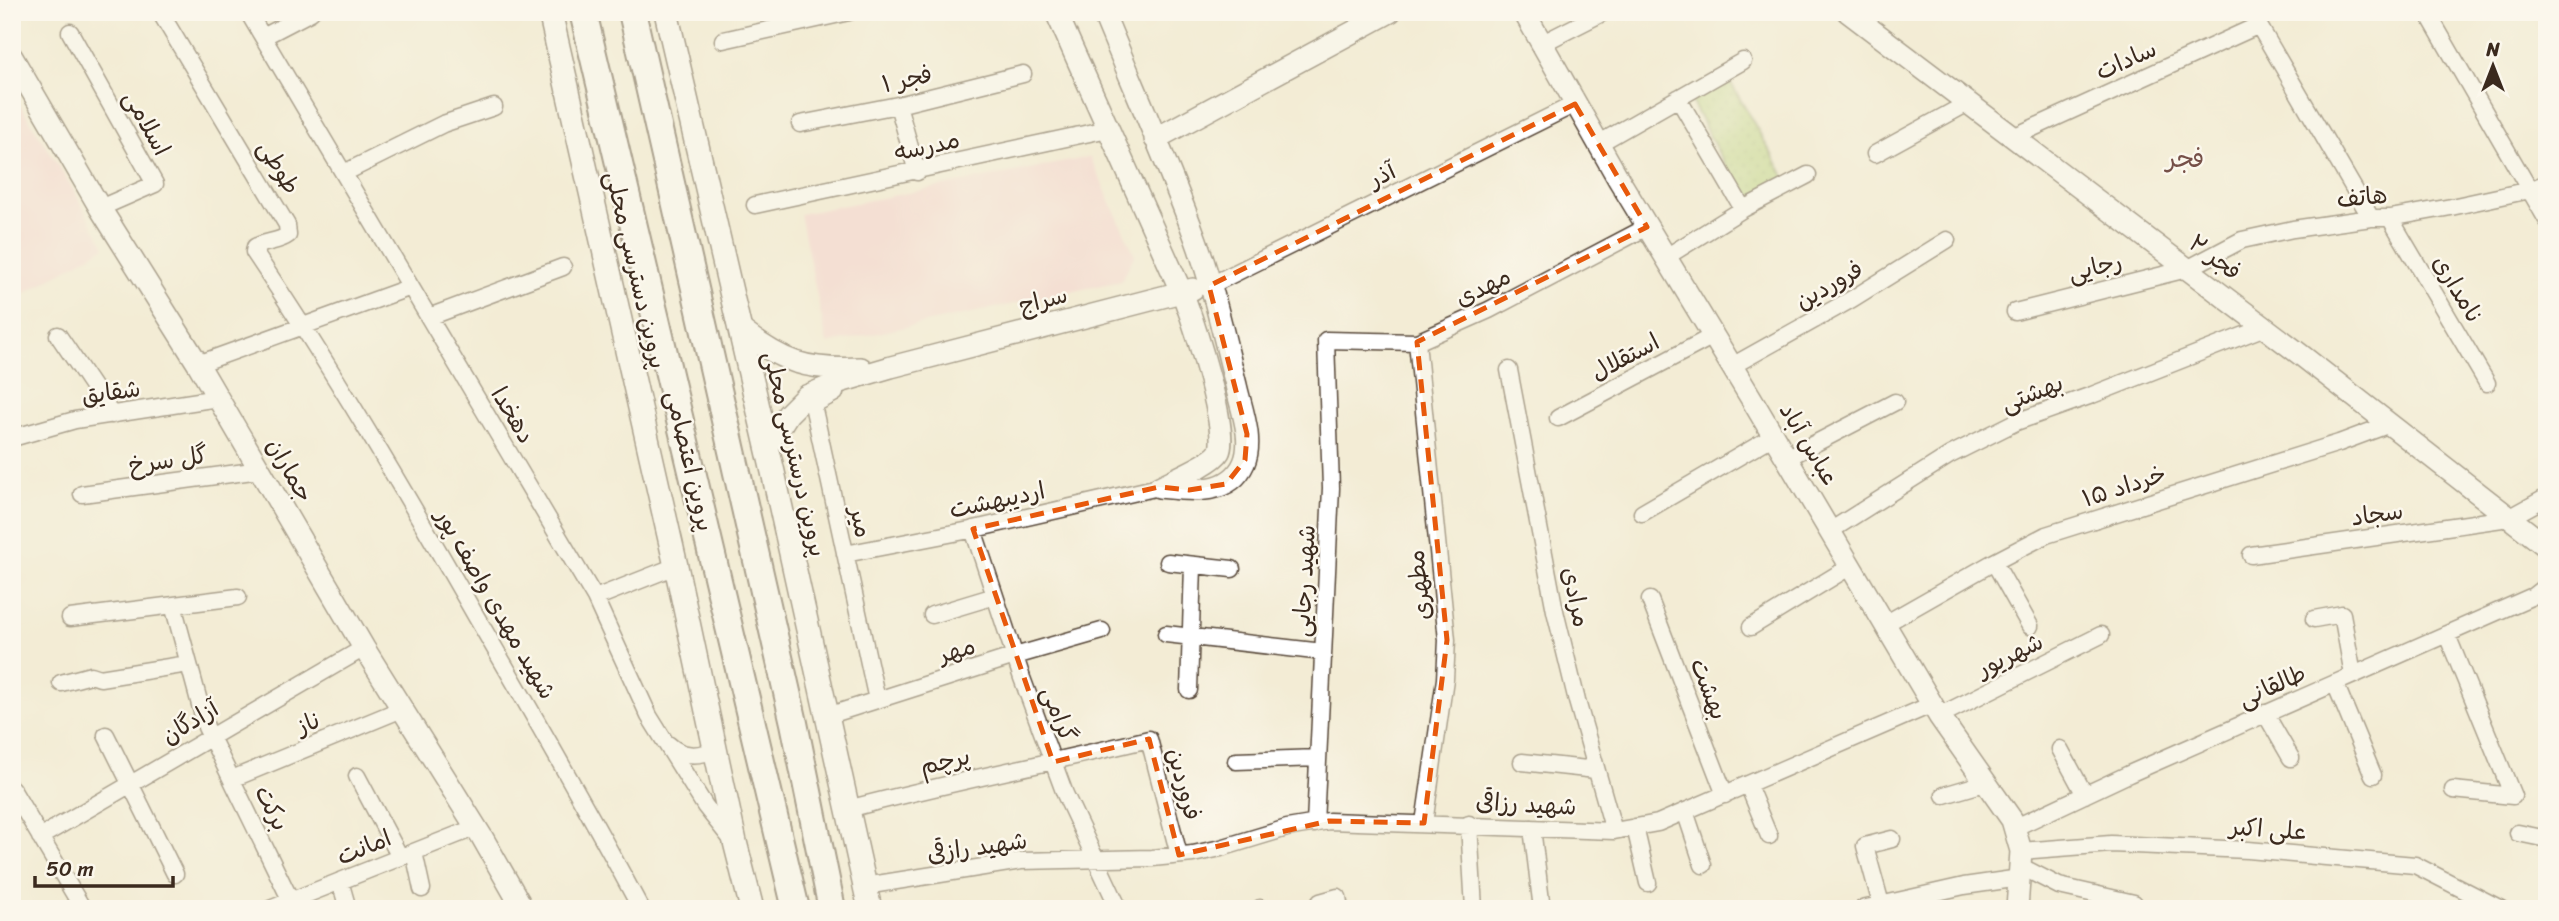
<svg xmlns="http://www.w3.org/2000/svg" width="2559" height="921" viewBox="0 0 2559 921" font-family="Sriracha,'Playpen Sans Arabic',sans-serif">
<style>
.built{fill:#f7cfd0}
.grass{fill:url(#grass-dots);stroke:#777d4a;stroke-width:2}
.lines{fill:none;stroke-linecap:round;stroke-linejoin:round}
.minor-casing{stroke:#574739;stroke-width:19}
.tertiary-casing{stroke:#574739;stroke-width:24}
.secondary-casing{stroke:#574739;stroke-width:26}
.primary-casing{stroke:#574739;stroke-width:30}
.minor{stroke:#fff;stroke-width:16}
.tertiary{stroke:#fff;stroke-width:21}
.secondary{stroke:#fff;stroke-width:23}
.primary{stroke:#fff;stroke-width:26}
.marked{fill:none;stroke:#e8590c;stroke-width:5;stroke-dasharray:14 9;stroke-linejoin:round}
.labels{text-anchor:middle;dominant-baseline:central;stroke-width:5;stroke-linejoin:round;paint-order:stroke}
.street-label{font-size:24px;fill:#3b2a1e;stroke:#fbf7ec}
.neighbourhood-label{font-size:26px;fill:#765048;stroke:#fbf7ec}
</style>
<defs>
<pattern id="grass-dots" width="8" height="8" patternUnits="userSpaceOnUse" patternTransform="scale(1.75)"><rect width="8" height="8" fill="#b3d076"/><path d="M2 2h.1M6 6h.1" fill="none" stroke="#9bb366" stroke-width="1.8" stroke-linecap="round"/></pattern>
</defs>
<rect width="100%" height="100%" fill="#fbf7ec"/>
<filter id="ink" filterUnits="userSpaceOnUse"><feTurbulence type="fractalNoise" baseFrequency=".0143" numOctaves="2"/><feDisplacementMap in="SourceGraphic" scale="14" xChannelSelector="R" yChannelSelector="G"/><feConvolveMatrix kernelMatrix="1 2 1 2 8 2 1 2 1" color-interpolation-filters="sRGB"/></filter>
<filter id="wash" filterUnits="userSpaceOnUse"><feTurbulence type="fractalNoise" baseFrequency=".00686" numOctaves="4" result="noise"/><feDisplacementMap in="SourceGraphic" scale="28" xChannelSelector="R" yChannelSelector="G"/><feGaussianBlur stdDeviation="1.57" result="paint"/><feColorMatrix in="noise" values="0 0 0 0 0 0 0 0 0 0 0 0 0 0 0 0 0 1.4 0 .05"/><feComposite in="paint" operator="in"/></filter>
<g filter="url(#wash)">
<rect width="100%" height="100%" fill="#f3ecd5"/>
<path class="built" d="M12,92L73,189L105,247L12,301Z
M1090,157L1135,255L1121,281L827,344L800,214Z"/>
<path class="grass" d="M1729,80L1786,179L1744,201L1691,101Z"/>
</g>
<g filter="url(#ink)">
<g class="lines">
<defs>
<path id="minor" d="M160,12L287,225L288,235C279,242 265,241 255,247L254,252C334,371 406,494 477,618C533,714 589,811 641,909
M248,12L595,598L649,716L705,806L732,840
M2251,12L2371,218
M2427,12L2547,220
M70,32L155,184L100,208
M263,37L311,12
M723,40L849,12
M1541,44L1604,12
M1678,98L1743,209
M898,105L917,172
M800,124L898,105L1023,74
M2013,137L2259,25
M1598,144L1743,61
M1875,154L1968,103
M344,173L443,124L494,107
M755,205L1108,129
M2390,218L2487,383
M1666,257L1743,209L1808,175
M1209,286L1575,104
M2015,312L2187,269L2242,240L2293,229L2371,218H2390L2451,207L2530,190L2547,183
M429,317L563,267
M58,335L112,415
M1417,342L1447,640L1445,679L1424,823
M198,364L411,287
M1732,366L1852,299L1947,240
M1509,370L1555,611L1577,701L1614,831
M835,393L813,405L877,700
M1558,418L1713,336
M12,438L75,420L218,398
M1787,458L1895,402
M82,494L260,470
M1642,513L1774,436
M973,529L1022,678L1065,794L1119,909
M1830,531L1950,455L2016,422L2092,395L2265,327
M845,554L970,530L1159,487
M2251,555L2509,518L2547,497
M1168,562L1232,569
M1994,562L2030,626
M595,598L676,566
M1650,600L1725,795
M173,605L206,727L291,901
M932,615L995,596
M70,618L238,597
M2314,619L2342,614L2353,675
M1885,624L1994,562L2046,535L2339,443L2390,424
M1751,627L1851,566
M1166,634L1323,652
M2447,635L2513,796L2453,790
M61,683L91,675L100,678L188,664
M2335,683L2373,775
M1189,690L1193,566
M2265,713L2291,758
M827,716L1015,656L1102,631
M1939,716L2101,635
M106,735L175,874
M668,744C682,757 697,757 715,750
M2060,749L2085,795
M1236,761L1318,758
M1522,762L1596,770
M357,776L400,857
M232,779L402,709
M1748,785L1769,836
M12,789L83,909
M1944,795L1985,783
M848,809C947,783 1049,763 1149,739L1179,855
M1685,811L1703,865
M1315,824L1331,488L1326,340L1417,342L1489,310L1647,227
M1469,824L1474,909
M1635,827L1648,883
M1532,828L1542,909
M2014,828L2129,774L2533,596L2547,585
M2518,833L2547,839
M40,837L364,648
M2021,851L2111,844L2248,850L2415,865L2501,909
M414,852L422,889
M2020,866L2059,886L2134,903
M340,881L348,909
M865,886L1021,861L1152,858L1193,854L1221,848L1287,828L1329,821L1614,831L1658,823L1933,704
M1320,902L1338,897L1340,909
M1881,904L1865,846L1892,839
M1260,908V909
M270,909L474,828
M1862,909L1964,886L2020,878"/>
<path id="tertiary" d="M1056,12L1185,300C1194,324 1230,434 1219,452C1213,463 1172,480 1159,487
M1103,12C1134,88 1168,163 1196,240C1213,286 1224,337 1236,385C1241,408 1254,440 1244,463C1229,497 1188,490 1159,487
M1524,12L1619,180L1751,398L1939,716L2012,820L2021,851L2017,909
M1848,12L2301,355L2547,547
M12,57L100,208L198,364L364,648L482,837L523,909
M1155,139L1390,12
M739,328C781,362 806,371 861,368
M767,447L788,414L806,396L840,382L891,367L1193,289"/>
<path id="secondary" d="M550,12L676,566L735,842L752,909
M666,12L773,472L870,909"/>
<path id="primary" d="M583,12L796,909
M632,12L794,723L832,909"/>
</defs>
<use href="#minor" class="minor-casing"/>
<use href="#tertiary" class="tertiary-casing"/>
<use href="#secondary" class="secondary-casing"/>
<use href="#primary" class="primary-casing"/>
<use href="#minor" class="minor"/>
<use href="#tertiary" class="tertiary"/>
<use href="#secondary" class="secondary"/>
<use href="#primary" class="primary"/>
</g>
</g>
<path d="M0 0H2559V921H0ZM1575,104L1647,227L1417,342L1447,640L1424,823L1329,821L1179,855L1149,739L1053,762L973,529L1159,487L1189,490L1226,484L1245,460L1247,434L1209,286Z" fill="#f3ecd5" fill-opacity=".55" fill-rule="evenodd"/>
<path class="marked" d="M1575,104L1647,227L1417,342L1447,640L1424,823L1329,821L1179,855L1149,739L1053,762L973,529L1159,487L1189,490L1226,484L1245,460L1247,434L1209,286Z"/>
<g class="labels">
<g class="street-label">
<text transform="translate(2126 60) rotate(-24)">سادات</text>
<text transform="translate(907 79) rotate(-13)">فجر ۱</text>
<text transform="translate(147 123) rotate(61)">اسلامی</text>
<text transform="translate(927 146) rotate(-12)">مدرسه</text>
<text transform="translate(279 167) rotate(59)">طوطی</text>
<text transform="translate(1382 175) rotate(-26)">آذر</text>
<text transform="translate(2362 197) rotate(-6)">هاتف</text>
<text transform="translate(2215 257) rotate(37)">فجر ۲</text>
<text transform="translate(2095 267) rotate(-14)">رجایی</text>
<text transform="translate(636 270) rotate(77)">پروین دسترسی محلی</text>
<text transform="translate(1829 285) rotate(-30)">فروردین</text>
<text transform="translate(1483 287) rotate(-26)">مهدی</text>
<text transform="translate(2458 289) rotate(59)">نامداری</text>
<text transform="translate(1043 300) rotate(-15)">سراج</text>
<text transform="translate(1625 357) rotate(-28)">استقلال</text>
<text transform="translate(111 392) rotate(-8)">شقایق</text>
<text transform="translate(2032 393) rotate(-21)">بهشتی</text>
<text transform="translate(513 415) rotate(59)">دهخدا</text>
<text transform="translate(1809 444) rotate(59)">عباس آباد</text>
<text transform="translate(795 454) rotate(77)">پروین درسترسی محلی</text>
<text transform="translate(168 460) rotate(-8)">گل سرخ</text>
<text transform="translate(690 461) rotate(77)">پروین اعتصامی</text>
<text transform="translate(290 470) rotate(60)">جماران</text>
<text transform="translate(2124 486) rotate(-18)">۱۵ خرداد</text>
<text transform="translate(997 500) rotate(-12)">اردیبهشت</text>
<text transform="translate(2377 514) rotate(-8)">سجاد</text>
<text transform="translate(861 522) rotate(78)">میر</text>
<text transform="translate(1304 581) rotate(-87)">شهید رجایی</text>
<text transform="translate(1419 585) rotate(-96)">مطهری</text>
<text transform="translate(1576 597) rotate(78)">مرادی</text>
<text transform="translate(496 604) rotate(60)">شهید مهدی واصف پور</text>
<text transform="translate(957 650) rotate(-17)">مهر</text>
<text transform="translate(2010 655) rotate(-26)">شهریور</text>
<text transform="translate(2272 686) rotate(-24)">طالقانی</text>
<text transform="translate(1709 689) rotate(69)">بهشت</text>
<text transform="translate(1059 714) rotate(69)">گرامی</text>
<text transform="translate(190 722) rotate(-31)">آزادگان</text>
<text transform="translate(308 723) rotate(-22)">ناز</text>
<text transform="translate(945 761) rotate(-13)">پرچم</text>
<text transform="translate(1184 784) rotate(75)">فروردین</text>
<text transform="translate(1526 804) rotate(3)">شهید رزاقی</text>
<text transform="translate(272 808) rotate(64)">برکت</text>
<text transform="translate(2268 829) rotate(4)">علی اکبر</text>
<text transform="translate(364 847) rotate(-22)">امانت</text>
<text transform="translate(977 847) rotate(-8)">شهید رازقی</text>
</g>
<g class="neighbourhood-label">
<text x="2185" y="158">فجر</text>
</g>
</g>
<rect width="2559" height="921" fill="none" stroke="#fbf7ec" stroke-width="42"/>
<g transform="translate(2493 66)" stroke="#fbf7ec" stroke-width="5" paint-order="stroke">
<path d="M0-5L12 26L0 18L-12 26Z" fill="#3b2a1e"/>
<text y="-10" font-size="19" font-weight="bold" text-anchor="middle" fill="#3b2a1e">N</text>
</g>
<path d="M35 876v10h138v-10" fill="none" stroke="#3b2a1e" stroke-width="3.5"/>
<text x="46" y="876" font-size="21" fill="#3b2a1e" stroke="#fbf7ec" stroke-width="5" paint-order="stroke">50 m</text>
</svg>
